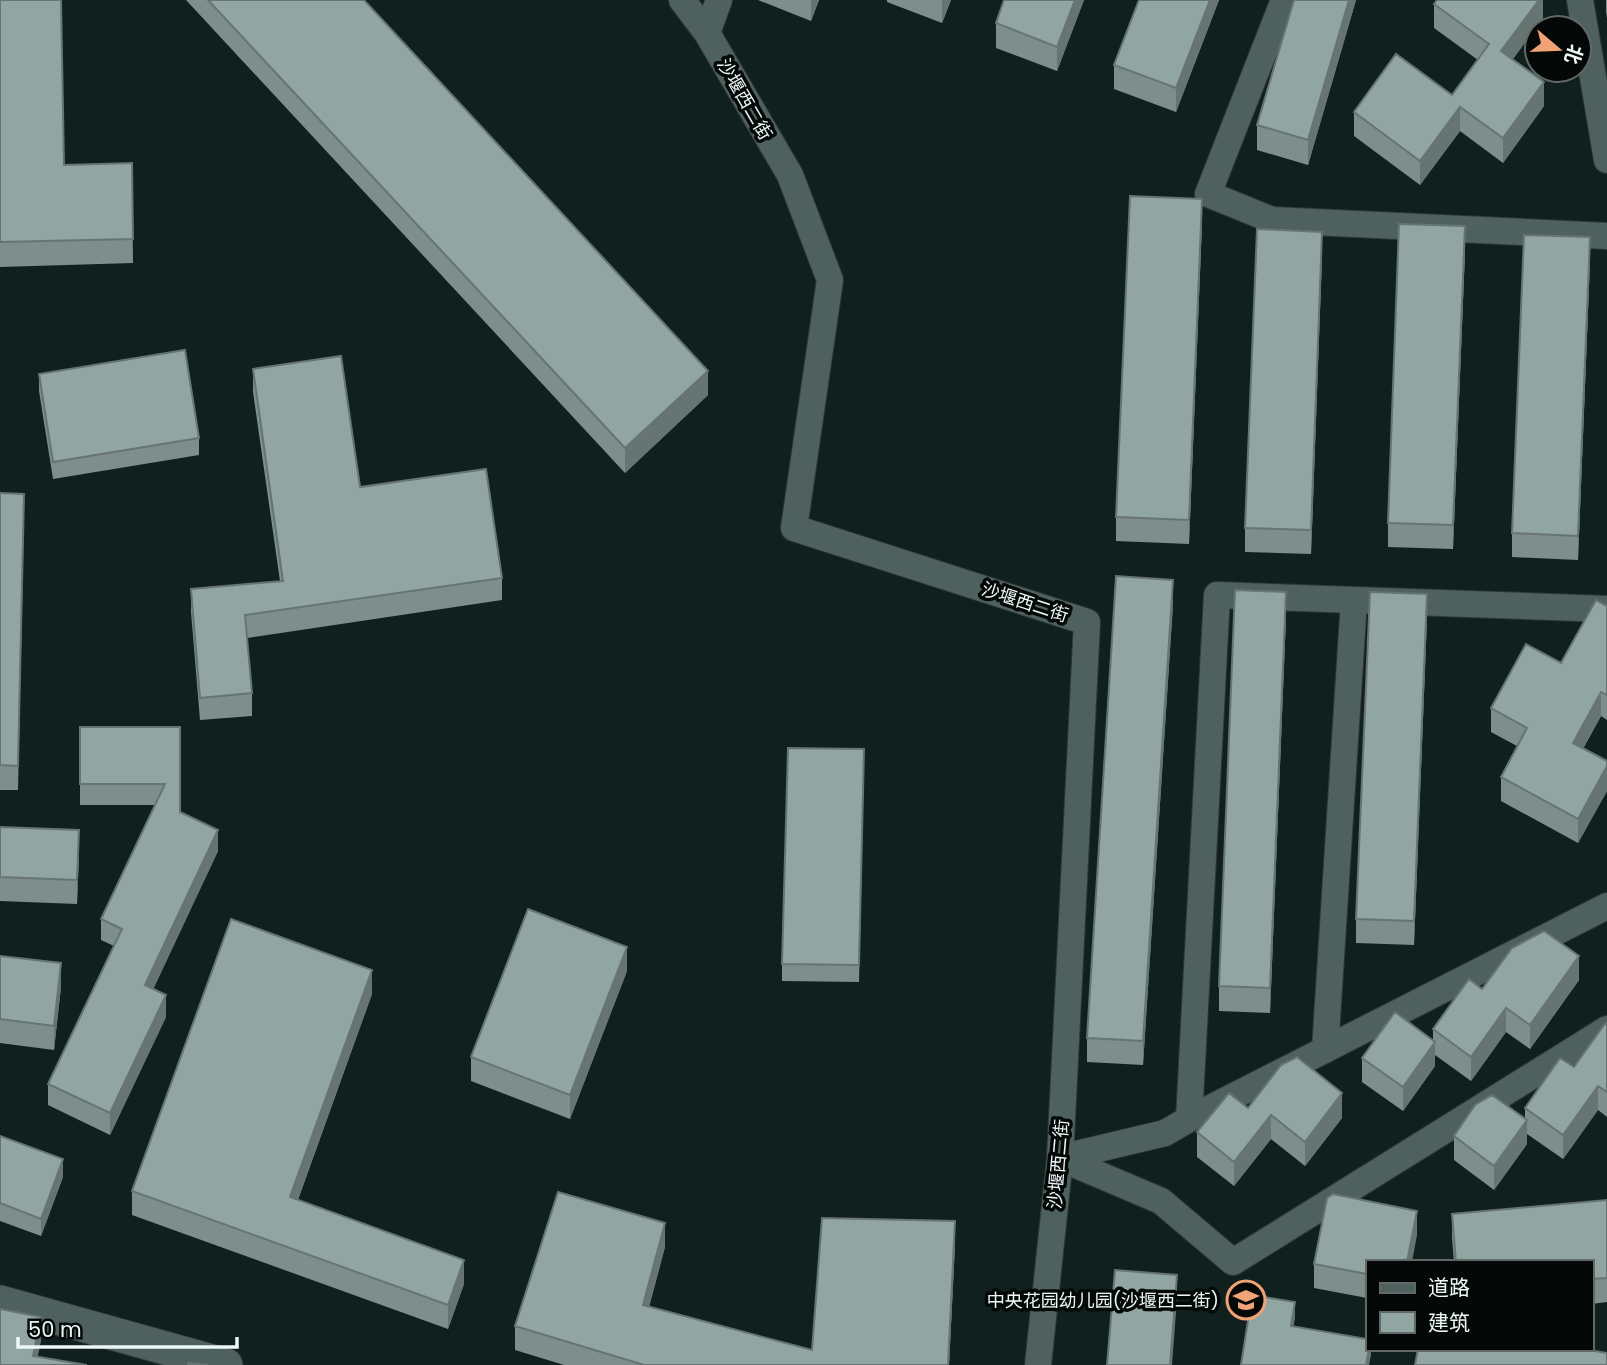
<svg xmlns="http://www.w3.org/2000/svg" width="1607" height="1365" viewBox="0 0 1607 1365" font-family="Poppins,'Noto Sans SC',sans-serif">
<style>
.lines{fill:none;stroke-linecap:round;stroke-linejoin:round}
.minor-casing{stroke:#2f3938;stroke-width:28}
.tertiary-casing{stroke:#2f3938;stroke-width:35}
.minor{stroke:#4f615f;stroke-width:26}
.tertiary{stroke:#4f615f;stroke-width:33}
.wall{fill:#7d8e8c}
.shaded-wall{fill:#667472}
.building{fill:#91a5a3;stroke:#667472;stroke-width:2}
.labels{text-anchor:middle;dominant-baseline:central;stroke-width:7;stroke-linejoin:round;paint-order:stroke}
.street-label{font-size:18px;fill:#edf7f6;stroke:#040908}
.poi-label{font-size:18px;fill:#edf7f6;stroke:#040908;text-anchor:end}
</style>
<rect width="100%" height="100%" fill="#10201f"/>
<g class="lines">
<defs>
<path id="minor" d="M682,0L707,33L790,175L830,280L794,528L1087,622L1060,1158L1038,1365
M1284,0L1208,194L1272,220L1607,236
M1580,0L1607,160
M707,33L719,0
M1325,1050L1354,600
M1189,1119L1217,595L1607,609
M1060,1158L1161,1201L1233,1262L1607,1029
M1060,1158L1165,1133L1189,1119L1607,906"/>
<path id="tertiary" d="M0,1302L226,1365"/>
</defs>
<use href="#minor" class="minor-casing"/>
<use href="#tertiary" class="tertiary-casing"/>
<use href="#minor" class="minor"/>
<use href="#tertiary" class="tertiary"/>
</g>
<path class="wall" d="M0,0L64,165L132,163L133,263L0,267Z
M186,0H364L708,395L625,473Z
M758,0H819L811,21Z
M887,0H951L942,23L887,2Z
M1004,0H1084L1057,71L996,48V23Z
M1139,0H1219L1176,112L1114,89V65Z
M1356,0L1308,165L1257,150V125Z
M1543,0V18L1513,59L1544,106L1503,163L1460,131L1420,185L1354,136V112L1452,95L1478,60L1434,28V4Z
M1606,0H1607V18L1606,12Z
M1202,223L1189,544L1116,541V517Z
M1465,251L1453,549L1388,547V523Z
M1322,256L1311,554L1245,552V528Z
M1590,261L1578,560L1512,557V533Z
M253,369L360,487L502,578V600L247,638L252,693V716L200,720L191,612V589L280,581L253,392Z
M39,374L199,438V455L53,479L39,391Z
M0,493L24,518L18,790H0Z
M1173,604L1143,1065L1087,1062V1038Z
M1607,606V720L1601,716L1583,749L1607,761V791L1578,843L1501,801V777L1517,746L1491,732V708L1561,663Z
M1286,616L1270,1013L1219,1011V986Z
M1427,618L1414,945L1356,943V919Z
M80,727H180V812L218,851L153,989L166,1017L110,1135L48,1105V1084L114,946L101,940V919L155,805H80Z
M864,766L859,982L782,981V964Z
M0,827L79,854L77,904L0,901Z
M0,956L61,987L54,1050L0,1043Z
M627,971L570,1119L471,1081V1057Z
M1579,980L1530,1049L1506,1032L1471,1081L1435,1055V1066L1403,1111L1362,1082V1058L1433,1040V1029L1482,989Z
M372,994L298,1200L464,1284L448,1329L132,1215V1191Z
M1607,1023V1117L1598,1110L1563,1159L1527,1134V1144L1494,1190L1454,1160V1136L1525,1118V1108L1574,1067Z
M1248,1108L1342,1118L1305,1166L1271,1139L1234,1186L1197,1157V1132Z
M0,1136L63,1177L41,1236L0,1221Z
M1607,1200V1302L1591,1304V1262H1454L1452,1238V1214Z
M1417,1235L1367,1262V1298L1314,1288V1264Z
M955,1245L949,1365H564L515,1350V1326L665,1247L649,1307L812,1350Z"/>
<path class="shaded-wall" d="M811,0H819L811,21Z
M942,0H951L942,23Z
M1075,0H1084L1057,71V47Z
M1210,0H1219L1176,112V88Z
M1349,0H1356L1308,165V140Z
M1539,0H1543V18L1501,75V51Z
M1544,82V106L1503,163V138Z
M1460,107V131L1420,185V161Z
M1202,199V223L1189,544V520Z
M1465,226V251L1453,549V525Z
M1322,232V256L1311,554V530Z
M1590,237V261L1578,560V536Z
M708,371V395L625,473V448Z
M1173,580V604L1143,1065V1041Z
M1286,592V616L1270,1013V988Z
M1427,594V618L1414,945V921Z
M1601,692V716L1573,767V743Z
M1607,766V791L1578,843V819Z
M79,830V854L77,904V880Z
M218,830V851L145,1007V985Z
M627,947V971L570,1119V1095Z
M1579,956V980L1530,1049V1025Z
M61,963V987L54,1050V1026Z
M372,970V994L290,1221V1197Z
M166,995V1017L110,1135V1113Z
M1506,1008V1032L1471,1081V1057Z
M1435,1042V1066L1403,1111V1087Z
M1598,1086V1110L1563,1159V1135Z
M1342,1093V1118L1305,1166V1142Z
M1271,1115V1139L1234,1186V1162Z
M1527,1120V1144L1494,1190V1166Z
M63,1159V1177L41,1236V1219Z
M1417,1211V1235L1412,1262H1407Z
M955,1221V1245L949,1365H948Z
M665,1223V1247L643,1330V1305Z
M464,1260V1284L448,1329V1305Z
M1177,1275V1299L1172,1365H1170Z
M1295,1302V1318L1291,1341V1326Z
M41,1317V1341L36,1365L33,1356Z
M1369,1349H1371V1355L1369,1365H1366Z"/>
<path class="building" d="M0,0H61L64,165L132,163L133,239L0,242Z
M208,0H364L708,371L625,448Z
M1004,0H1075L1057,47L996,23Z
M1139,0H1210L1176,88L1114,65Z
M1294,0H1349L1308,140L1257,125Z
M1437,0H1539L1501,51L1544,82L1503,138L1460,107L1420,161L1354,112L1396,54L1452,95L1489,44L1434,4Z
M1130,196L1202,199L1189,520L1116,517Z
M1399,224L1465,226L1453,525L1388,523Z
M1257,229L1322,232L1311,530L1245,528Z
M1524,235L1590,237L1578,536L1512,533Z
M185,350L199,438L53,462L39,374Z
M341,356L360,487L486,469L502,578L245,615L252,693L200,698L191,589L283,581L253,369Z
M0,493L24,494L18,766L0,765Z
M1116,576L1173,580L1143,1041L1087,1038Z
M1235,590L1286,592L1270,988L1219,986Z
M1370,592L1427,594L1414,921L1356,919Z
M1596,600L1607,606V695L1601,692L1573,743L1607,761V766L1578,819L1501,777L1527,728L1491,708L1526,644L1561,663Z
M80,727H180V812L218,830L145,985L166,995L110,1113L48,1084L122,929L101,919L165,784H80Z
M788,748L864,749L859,965L782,964Z
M0,827L79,830L77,880L0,877Z
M528,909L627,947L570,1095L471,1057Z
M231,919L372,970L290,1197L464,1260L448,1305L132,1191Z
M1544,931L1579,956L1530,1025L1506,1008L1471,1057L1433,1029L1469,979L1482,989L1512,948Z
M0,956L61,963L54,1026L0,1019Z
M1395,1012L1435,1042L1403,1087L1362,1058Z
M1607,1023V1092L1598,1086L1563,1135L1525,1108L1560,1058L1574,1067L1604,1025Z
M1297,1057L1342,1093L1305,1142L1271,1115L1234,1162L1197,1132L1229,1093L1248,1108L1281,1065Z
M1492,1095L1527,1120L1494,1166L1454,1136L1475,1105Z
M0,1136L63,1159L41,1219L0,1203Z
M558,1192L665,1223L643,1305L812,1350L822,1218L955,1221L948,1365H644L515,1326Z
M1333,1194L1417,1211L1407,1262H1367V1274L1314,1264L1327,1198Z
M1607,1200V1278L1591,1279V1262H1456L1452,1214Z
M1115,1270L1177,1275L1170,1365H1107Z
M1252,1295L1295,1302L1291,1326L1367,1339V1349H1369L1366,1365H1241Z
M0,1309L41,1317L33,1356L87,1365H0Z
M1418,1349H1583L1607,1353V1365H1415Z
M188,1363L208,1365H188Z"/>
<defs>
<symbol id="school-ring" viewBox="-11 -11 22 22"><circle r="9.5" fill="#040908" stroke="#efa377" stroke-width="1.5"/><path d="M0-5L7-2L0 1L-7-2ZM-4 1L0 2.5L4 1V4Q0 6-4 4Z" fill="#efa377"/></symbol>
</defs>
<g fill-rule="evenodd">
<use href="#school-ring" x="1224" y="1278" width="44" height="44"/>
</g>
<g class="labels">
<g class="street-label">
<text transform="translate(745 99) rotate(60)">沙堰西二街</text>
<text transform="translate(1025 602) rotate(18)">沙堰西二街</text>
<text transform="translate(1058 1164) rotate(-85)">沙堰西二街</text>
</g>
<g class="poi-label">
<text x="1219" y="1300">中央花园幼儿园(沙堰西二街)</text>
</g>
</g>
<rect x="1366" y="1260" width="228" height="91" fill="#040908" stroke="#616867" stroke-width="2"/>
<rect x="1380" y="1283" width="35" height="10" fill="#4f615f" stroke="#616867" stroke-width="2"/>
<text x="1428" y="1295" font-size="21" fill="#edf7f6">道路</text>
<rect x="1380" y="1312" width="35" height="21" fill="#91a5a3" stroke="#616867" stroke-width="2"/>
<text x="1428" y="1330" font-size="21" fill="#edf7f6">建筑</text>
<g transform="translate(1558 49) rotate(109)"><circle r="33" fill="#040908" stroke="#616867" stroke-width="2"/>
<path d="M0-5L12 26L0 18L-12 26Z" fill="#efa377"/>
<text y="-10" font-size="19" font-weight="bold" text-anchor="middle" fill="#edf7f6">北</text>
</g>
<path d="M18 1337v10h219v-10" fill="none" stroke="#edf7f6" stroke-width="3.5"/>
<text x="28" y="1337" font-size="21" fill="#edf7f6" stroke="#040908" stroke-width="5" paint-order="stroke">50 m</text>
</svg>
